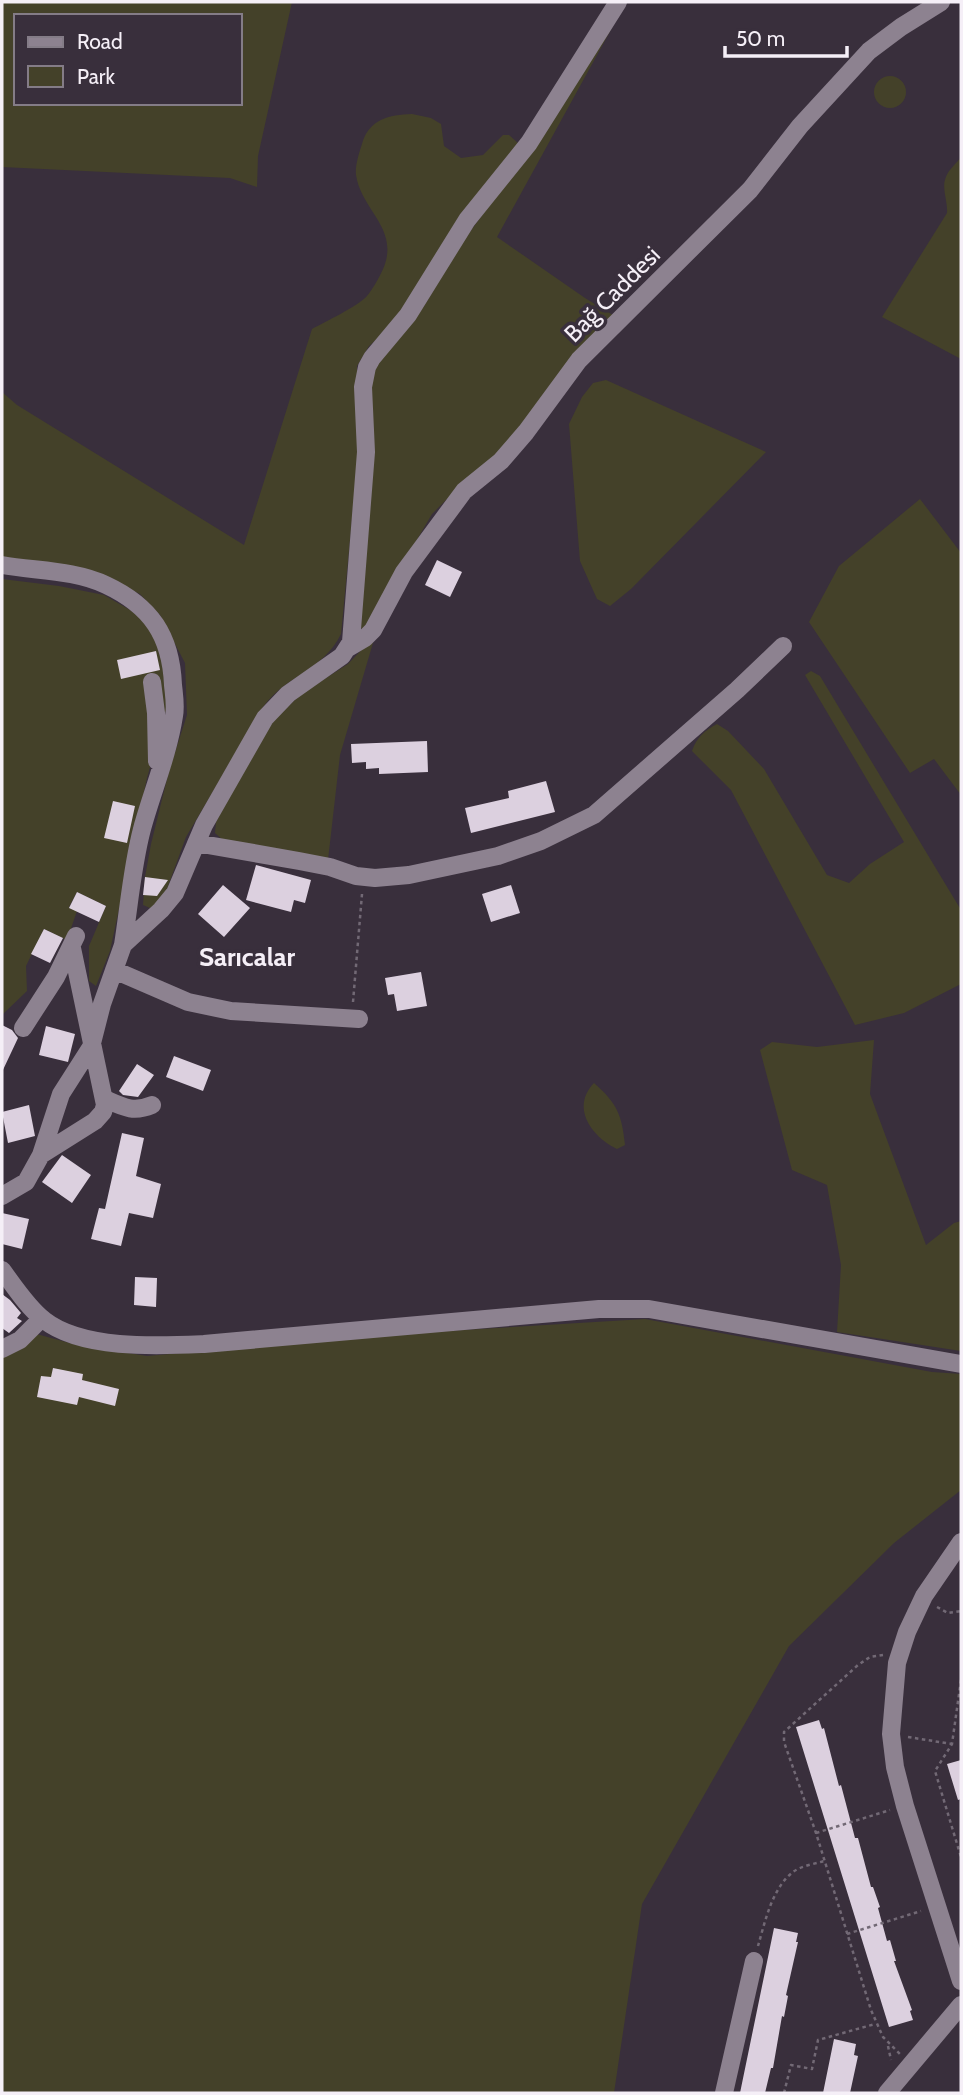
<svg xmlns="http://www.w3.org/2000/svg" width="963" height="2095" viewBox="0 0 963 2095" font-family="Cabin,sans-serif">
<style>
.green{fill:#444129;fill-rule:evenodd}
.building{fill:#dcd0df}
.lines{fill:none;stroke-linecap:round;stroke-linejoin:round}
.path{stroke:#726975;stroke-width:2.5;stroke-dasharray:3.5 3.5;stroke-linecap:butt}
.minor{stroke:#8d8290;stroke-width:18}
.labels{text-anchor:middle;dominant-baseline:central;stroke-width:7;stroke-linejoin:round;paint-order:stroke}
.street-label{font-size:24px;fill:#f5eff7;stroke:#392f3c}
.neighbourhood-label{font-size:26px;font-weight:bold;fill:#f5eff7;stroke:#392f3c}
</style>
<rect width="100%" height="100%" fill="#392f3c"/>
<path class="green" d="M2,2H292L258,156L257,187L230,178L2,167ZM16,16H240V103H16Z
M613,26L497,237L585,298L616,317L514,441L456,490L432,514L364,630L359,627L368,385L381,355L424,306L461,244L551,121Z
M874 92a16 16 0 1 1 32 0a16 16 0 1 1-32 0Z
M412,114L431,118L441,124L444,146L461,158L483,155L503,135H509L519,144L460,217L406,305L389,328L369,346L357,366L358,456L341,634C322,672 287,674 263,707L186,837L164,897L161,902L150,908L143,905L145,877L151,844L169,771L187,715L185,663L160,615L140,594L120,584L2,558V392L17,405L244,545L312,329C325,322 358,306 367,296C373,289 382,273 385,264C397,227 361,209 356,175C355,166 359,153 362,144C369,119 389,115 412,114Z
M961,157V359L882,317L947,213C948,201 941,188 946,177C948,170 957,163 961,157Z
M606,380L766,452L631,589L610,606L597,599L580,561L569,424L582,397L593,383Z
M920,499L961,553V795L934,759L910,773L809,622L839,566Z
M2,579L59,586L104,595L130,610L151,626L165,669L167,707L147,778L110,951L96,986L89,981V946L106,906L77,892L69,907L77,911L67,940L44,929L26,966L27,991L2,1015Z
M375,636L340,755L328,860L224,841L215,833L216,822L255,747L273,721L301,694L348,664Z
M811,671L820,676L961,910V984L904,1013L855,1025L731,790L692,751C697,737 704,731 717,724L728,731L764,769L827,875L849,883L870,864L904,842L805,675Z
M874,1040L870,1094L926,1245L954,1223L961,1221V1351L837,1332L841,1265L827,1185L792,1170L760,1050L772,1042L817,1047Z
M594,1083C617,1103 622,1115 625,1145L617,1149C592,1137 570,1108 594,1083Z
M645,1319L932,1372L961,1374V1490L894,1543L789,1646L642,1904L614,2093H2V1349L29,1332L77,1345L147,1356L414,1333Z"/>
<path class="building" d="M437,560L462,572L450,597L425,585Z
M156,651L160,670L121,679L117,660Z
M427,741L428,772L379,774V768L366,769V762L352,763L351,744Z
M546,781L555,812L471,833L465,808L509,798L508,791Z
M113,801L135,806L127,843L104,838Z
M256,865L311,880L305,903L294,900L291,912L246,900Z
M145,877L168,880L157,896L143,895Z
M223,885L250,908L224,937L198,914Z
M511,885L520,913L491,922L482,894Z
M77,892L106,906L99,922L69,908Z
M44,929L63,938L50,963L31,954Z
M421,972L427,1006L397,1011L394,994L388,995L385,978Z
M2,1025L12,1030L18,1038L2,1072Z
M46,1026L75,1034L68,1062L39,1055Z
M174,1056L211,1070L203,1091L166,1077Z
M137,1064L154,1075L138,1097L123,1095L119,1091Z
M29,1105L35,1136L8,1143L2,1112Z
M122,1133L144,1138L136,1176L161,1184L153,1218L129,1213L121,1246L91,1239L99,1208L105,1209Z
M62,1155L91,1175L72,1203L42,1182Z
M2,1213L29,1219L22,1249L2,1244Z
M135,1277L157,1278L156,1307L134,1305Z
M2,1294L10,1300L21,1313L17,1318L22,1321L9,1333L2,1328Z
M53,1368L83,1374L82,1380L119,1389L115,1406L79,1397L77,1405L37,1397L41,1376L51,1377Z
M819,1720L822,1729L824,1728L839,1786L841,1785L855,1838H858L871,1887H873L880,1907L878,1908L887,1941L890,1940L896,1961H894L912,2010L910,2011L913,2020L889,2027L796,1727Z
M961,1760V1799L958,1800L947,1764Z
M774,1928L798,1933L796,1942H798L786,1995L788,1996L784,2017L782,2016L773,2068H771L765,2093H740Z
M834,2039L856,2044L854,2055L858,2056L850,2093H823Z"/>
<g class="lines">
<path class="path" d="M353,1002L362,894
M937,1607L948,1613L961,1611
M883,1655L870,1657L858,1665L784,1732V1742L816,1833L871,2010L883,2037L900,2054
M961,1680L952,1744L935,1771L961,1857
M908,1737L952,1744
M816,1833L890,1810
M847,1934L921,1911
M758,1946C765,1922 772,1888 793,1872C801,1866 814,1864 824,1861
M888,2046L891,2060
M784,2093L791,2065L812,2069L818,2040L875,2024"/>
<path class="minor" d="M2,565C36,571 75,570 106,585C151,606 171,636 173,685C174,695 176,706 174,716C168,755 152,792 142,829C132,867 129,907 123,945
M348,648L365,638L373,630L404,572L464,491L501,461L526,432L579,360L750,190L800,126L869,51L901,27L941,2
M152,682L156,713L157,761
M196,843L299,861L330,867L356,876L375,878L409,875L498,856L541,841L594,815L737,690L783,646
M114,970L188,1002L231,1011L359,1019
M23,1028L56,977L76,936
M105,1099C123,1107 133,1113 152,1105
M41,1155L61,1094L91,1047L102,1004L123,945L161,910L175,893L204,825L265,718L288,694L342,656L351,642L366,452L363,387L367,367L372,358L408,315L467,220L529,143L618,2
M2,1196L26,1182L41,1155L95,1121L103,1112L105,1105L72,948
M2,1270C14,1286 28,1308 44,1320C82,1350 158,1346 204,1344L599,1309H649L961,1364
M2,1349L20,1340L41,1319
M961,1542L924,1596L907,1632L897,1663L891,1734L895,1767L905,1806L961,1981
M724,2093L754,1961
M887,2093L961,2005"/>
</g>
<g class="labels">
<g class="street-label">
<text transform="translate(612 294) rotate(-45)">Bağ Caddesi</text>
</g>
<g class="neighbourhood-label">
<text x="247" y="957">Sarıcalar</text>
</g>
</g>
<rect width="963" height="2095" fill="none" stroke="#f5eff7" stroke-width="7"/>
<rect x="14" y="14" width="228" height="91" fill="#392f3c" stroke="#847c87" stroke-width="2"/>
<rect x="28" y="37" width="35" height="10" fill="#8d8290" stroke="#847c87" stroke-width="2"/>
<text x="77" y="49" font-size="21" fill="#f5eff7">Road</text>
<rect x="28" y="66" width="35" height="21" fill="#444129" stroke="#847c87" stroke-width="2"/>
<text x="77" y="84" font-size="21" fill="#f5eff7">Park</text>
<path d="M725 46v10h122v-10" fill="none" stroke="#f5eff7" stroke-width="3.5"/>
<text x="736" y="46" font-size="21" fill="#f5eff7" stroke="#392f3c" stroke-width="5" paint-order="stroke">50 m</text>
</svg>
